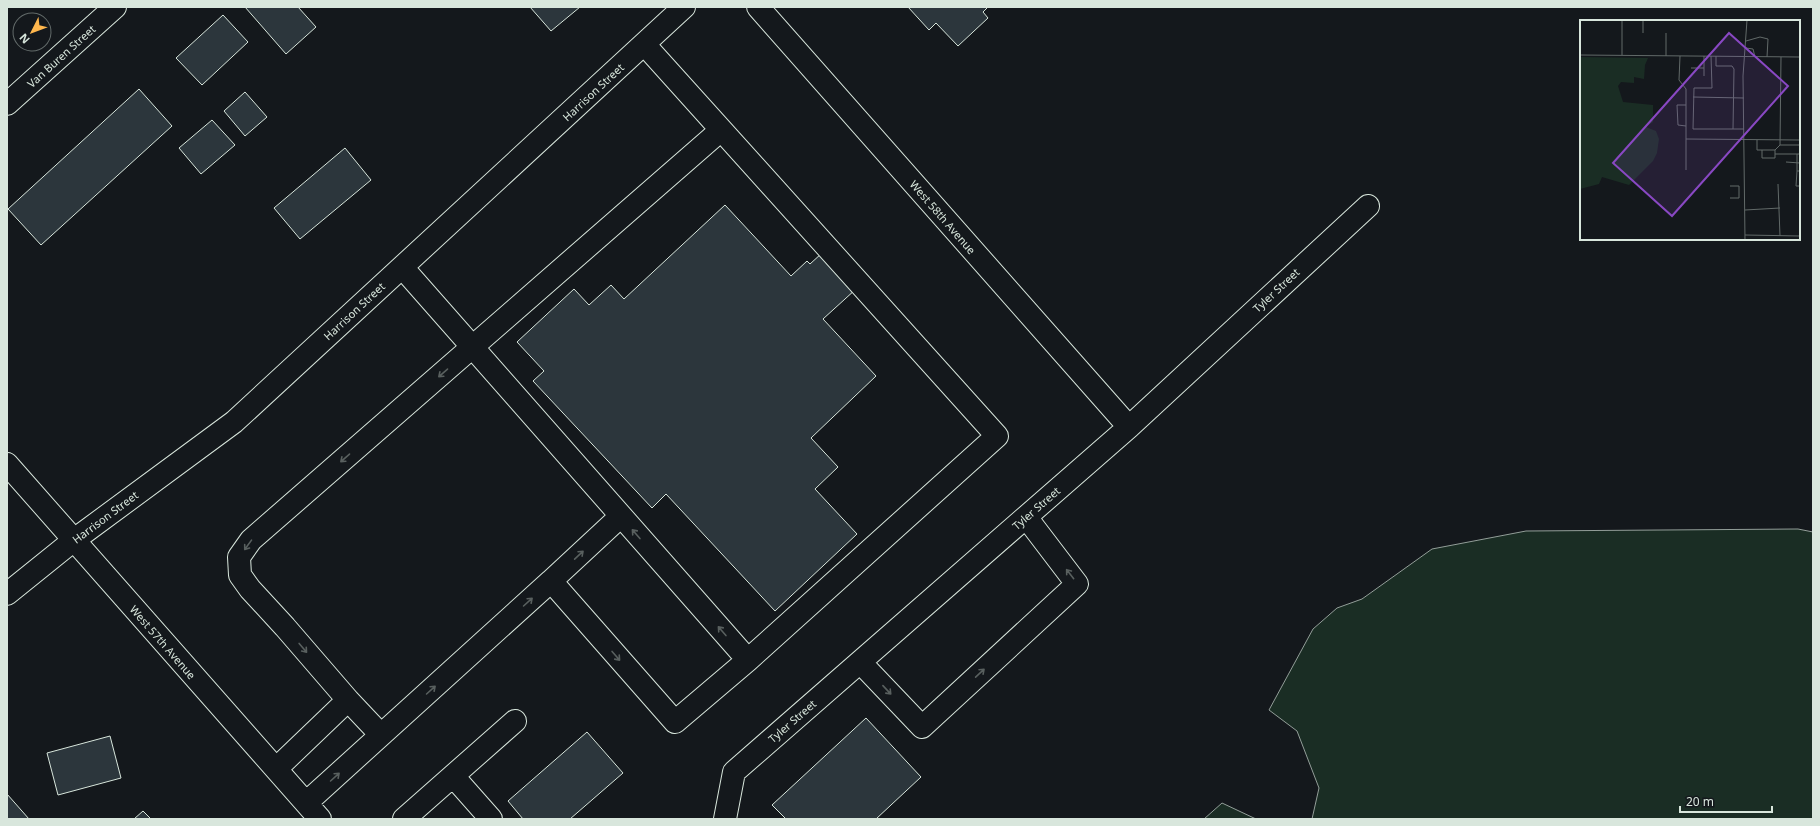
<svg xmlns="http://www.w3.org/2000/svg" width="1820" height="826" viewBox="0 0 1820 826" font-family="'Noto Sans',sans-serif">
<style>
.green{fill:#1a2d24;stroke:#939e99}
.building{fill:#2c363c;stroke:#d8e6dc}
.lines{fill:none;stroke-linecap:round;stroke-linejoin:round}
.minor-casing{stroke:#d8e6dc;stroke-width:24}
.minor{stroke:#14181c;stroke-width:22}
.oneway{stroke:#59605f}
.labels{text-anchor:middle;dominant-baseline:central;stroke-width:3;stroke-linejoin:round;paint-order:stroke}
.street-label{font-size:11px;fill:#d8e6dc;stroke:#14181c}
.inset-road{fill:none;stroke:#626a69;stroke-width:1}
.view{fill:#8948c3;fill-opacity:0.15;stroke:#8948c3;stroke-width:2}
.inset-edge{fill:none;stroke:#d8e6dc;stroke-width:2}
</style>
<rect width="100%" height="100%" fill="#14181c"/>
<path class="green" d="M1798,529L1813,532V819H1312L1319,788L1297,731L1269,710L1313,629L1337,608L1362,599L1432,549L1526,531Z
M1222,803L1256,819H1204Z"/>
<path class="building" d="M245,7H298L316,27L286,54Z
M530,7H580L551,31Z
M908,7H988L983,12L988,18L958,46L936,23L929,30Z
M223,15L248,42L202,85L176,58Z
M139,89L172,126L41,245L8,209Z
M245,92L267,117L245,136L224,111Z
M212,120L235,145L201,174L179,148Z
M345,148L371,180L300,239L274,208Z
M725,205L791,276L807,261L810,264L822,253L856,289L823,319L876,376L811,438L838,467L815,489L857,534L775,611L666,494L652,508L533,381L544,371L517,342L574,289L589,305L611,285L624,299Z
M866,718L921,777L876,819H786L772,805Z
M587,732L623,773L570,819H523L508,801Z
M110,736L121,778L58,795L47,753Z
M7,794L29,819H7Z
M143,811L151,819H134Z"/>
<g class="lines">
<defs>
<path id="minor" d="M758,7L1129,427
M7,104L115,7
M402,267L748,660
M7,464L320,819
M551,581L621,516
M7,594L74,540L234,422L684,7
M860,662L922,727L1077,584L1026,517
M348,700L381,735
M276,769L348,700L285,627L250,589L240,575L239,557L251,540L721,130
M453,776L491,819
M306,803L551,581L675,722L748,660L997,436L644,44
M404,819L515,721
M725,819L734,772L1129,427L1368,206"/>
</defs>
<use href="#minor" class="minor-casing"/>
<use href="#minor" class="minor"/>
</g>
<defs><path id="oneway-shaft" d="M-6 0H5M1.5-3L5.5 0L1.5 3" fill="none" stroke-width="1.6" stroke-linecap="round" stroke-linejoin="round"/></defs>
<g class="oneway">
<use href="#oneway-shaft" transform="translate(443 373) rotate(139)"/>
<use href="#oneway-shaft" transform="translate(345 458) rotate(139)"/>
<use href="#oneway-shaft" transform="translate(636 534) rotate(-131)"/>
<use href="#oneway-shaft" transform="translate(248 545) rotate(126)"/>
<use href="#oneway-shaft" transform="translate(579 555) rotate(-43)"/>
<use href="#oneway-shaft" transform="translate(1070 574) rotate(-128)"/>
<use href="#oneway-shaft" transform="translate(528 602) rotate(-42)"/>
<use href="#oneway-shaft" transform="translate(722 631) rotate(-131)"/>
<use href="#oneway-shaft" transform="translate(303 648) rotate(50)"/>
<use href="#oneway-shaft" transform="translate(616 656) rotate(49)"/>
<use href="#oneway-shaft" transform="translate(980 673) rotate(-43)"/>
<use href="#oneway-shaft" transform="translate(431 690) rotate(-42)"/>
<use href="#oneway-shaft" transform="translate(887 690) rotate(47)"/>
<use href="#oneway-shaft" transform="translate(335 777) rotate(-42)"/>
</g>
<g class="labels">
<g class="street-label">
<text transform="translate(61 56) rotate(-42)">Van Buren Street</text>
<text transform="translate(593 92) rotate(-43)">Harrison Street</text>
<text transform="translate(943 217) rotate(49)">West 58th Avenue</text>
<text transform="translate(1276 290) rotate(-43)">Tyler Street</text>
<text transform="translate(354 311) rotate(-43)">Harrison Street</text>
<text transform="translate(1036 508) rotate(-41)">Tyler Street</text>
<text transform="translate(105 517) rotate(-37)">Harrison Street</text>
<text transform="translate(163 642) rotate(49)">West 57th Avenue</text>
<text transform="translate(792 721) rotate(-41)">Tyler Street</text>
</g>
</g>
<g transform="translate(1580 20)">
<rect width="220" height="220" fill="#14181c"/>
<path d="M0,37L68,38L65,45L64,59L54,57V63L41,62L38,66L43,82L73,85V102L66,107L76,111L79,119L77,133L73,141L49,165L22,157L19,164L0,169Z" fill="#1a2d24"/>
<path class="inset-road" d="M42,0V35M63,0V13M166,21L180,17L188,19L187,37M166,28L173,29L175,37M0,35L220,37M86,36V13M100,36L99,60L106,69V150M124,36V56M131,36L132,68H114L113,109H164M136,36V46H152L154,49L153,109M201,37L200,125H220M111,48H124M113,77L164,78M106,106L98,105L97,85H106M106,119L220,120M177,120V130H195L200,125M182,130V138H195V134M195,130V134H217M220,134H217V151H220M206,142L220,143M217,151L216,166H220M198,164L200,216M150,178H159V166H150M165,190L200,188M165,215L220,216M165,220L163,56L167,0"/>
<path class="view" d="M149,13L208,66L92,196L33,143Z"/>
<rect width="220" height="220" class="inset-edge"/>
</g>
<rect width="1820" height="826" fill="none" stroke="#d8e6dc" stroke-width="16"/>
<g transform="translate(32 32) rotate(228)"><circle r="19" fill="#14181c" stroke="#626a69"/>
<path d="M0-3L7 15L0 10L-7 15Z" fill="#ffb74d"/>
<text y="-6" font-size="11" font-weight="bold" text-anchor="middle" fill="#d8e6dc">N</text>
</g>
<path d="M1680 806v6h92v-6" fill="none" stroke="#d8e6dc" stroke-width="2"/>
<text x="1686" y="806" font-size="12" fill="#d8e6dc" stroke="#14181c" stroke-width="3" paint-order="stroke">20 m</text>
</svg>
